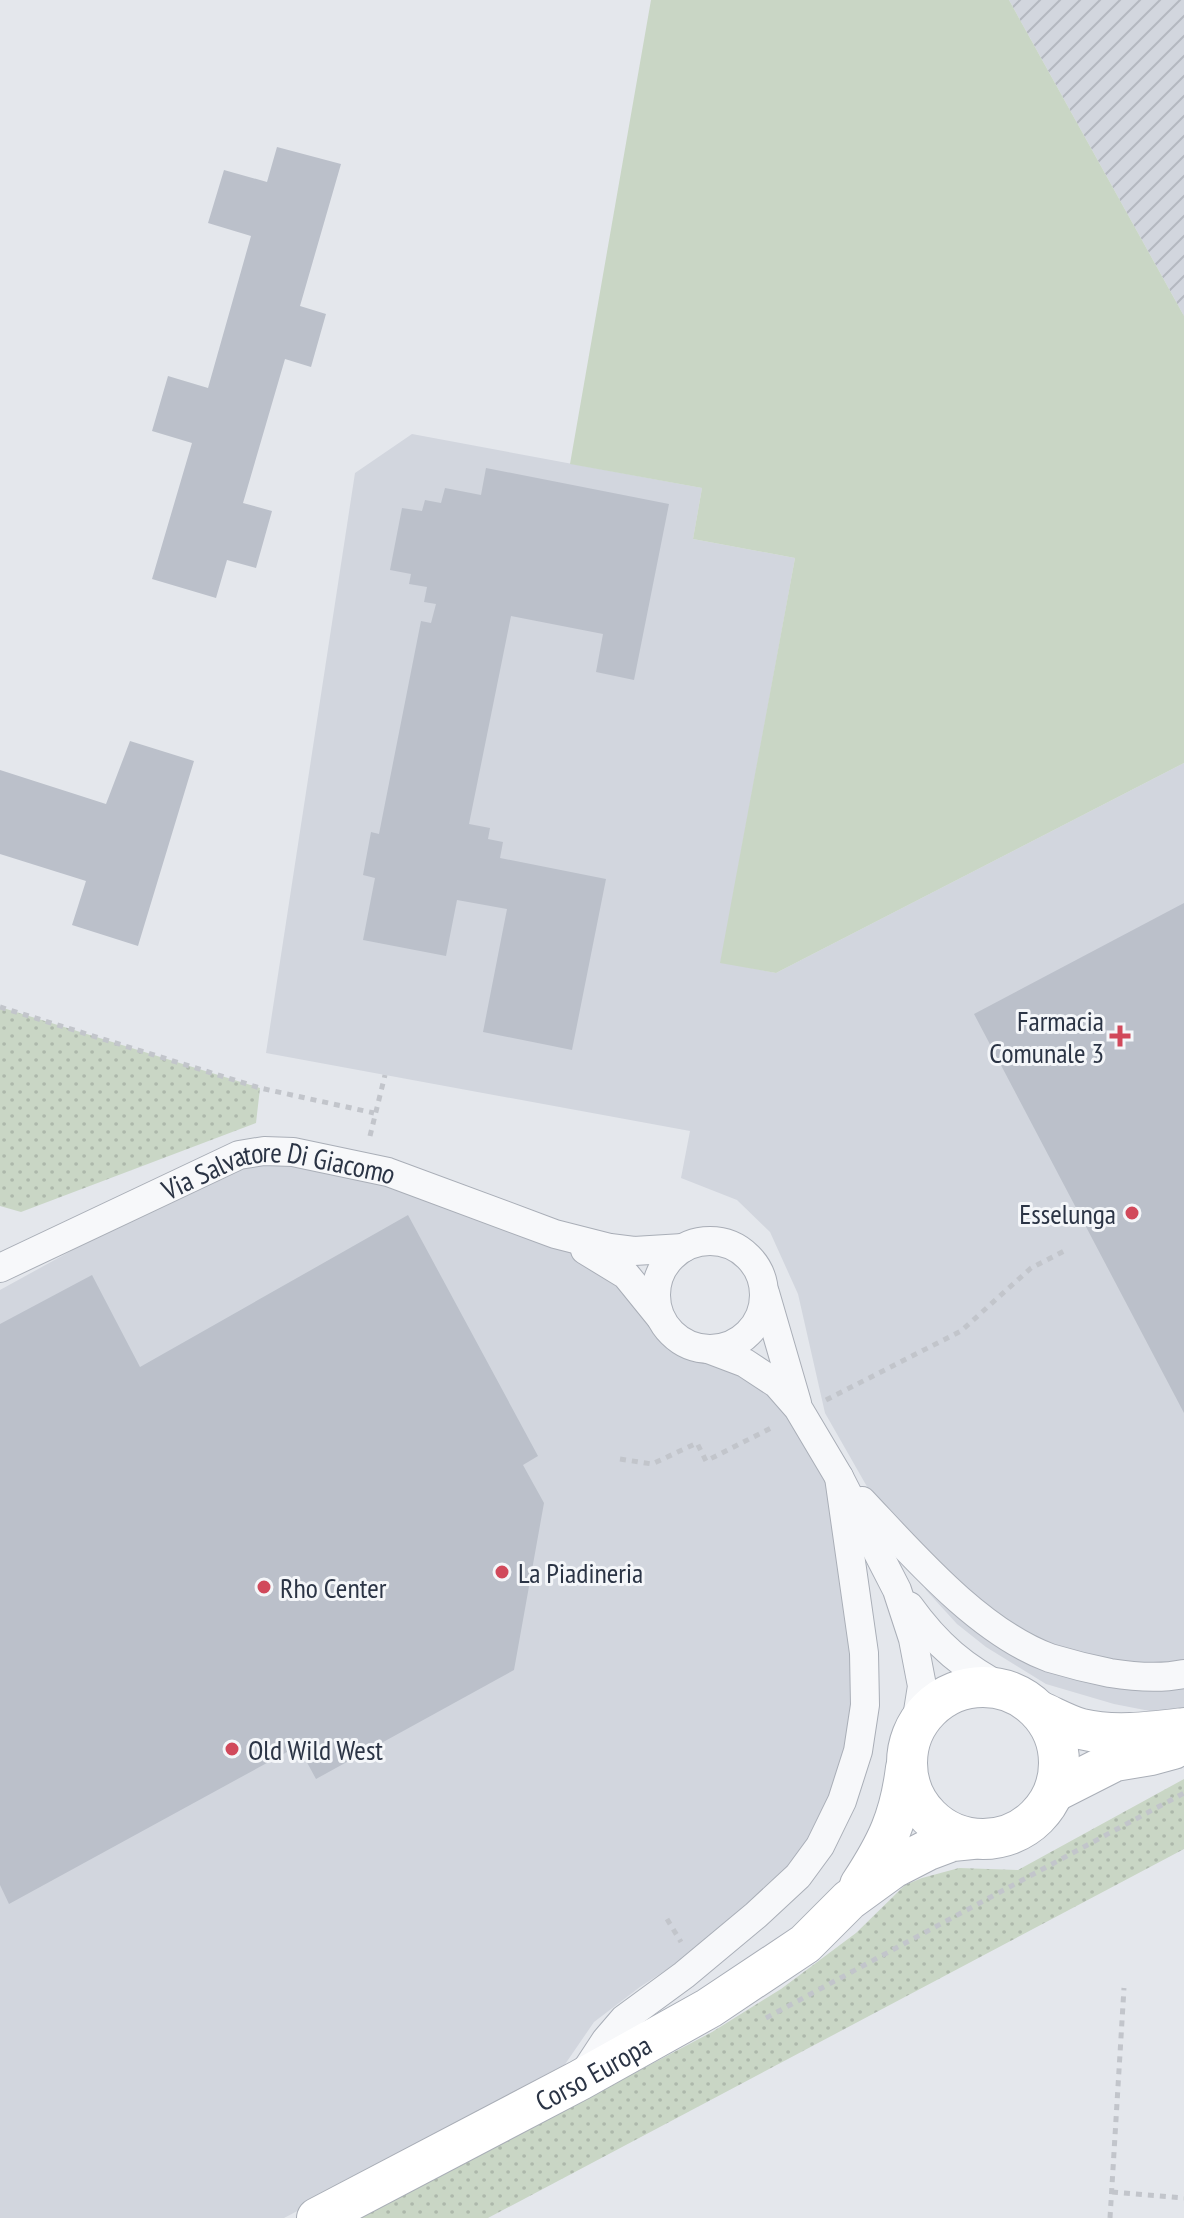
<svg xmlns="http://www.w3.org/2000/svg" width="1184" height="2218" viewBox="0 0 1184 2218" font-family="'PT Sans Narrow',sans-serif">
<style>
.built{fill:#d2d6de}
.industrial{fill:url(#industrial-furrows)}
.grass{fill:#c9d6c5}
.park{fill:url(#park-dots)}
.building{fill:#bbc0ca}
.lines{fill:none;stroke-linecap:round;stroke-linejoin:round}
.minor-casing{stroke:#a9aeb7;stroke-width:30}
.secondary-casing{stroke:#a9aeb7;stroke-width:42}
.path{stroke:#c2c5cb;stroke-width:5;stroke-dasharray:6 6;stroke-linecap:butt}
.minor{stroke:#f7f8fa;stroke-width:28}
.secondary{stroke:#fff;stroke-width:40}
.poi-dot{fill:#d1495b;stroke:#f4f6f9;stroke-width:3}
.labels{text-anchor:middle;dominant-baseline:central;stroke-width:6;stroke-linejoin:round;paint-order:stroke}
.poi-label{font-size:28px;fill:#2b3445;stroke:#f4f6f9;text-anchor:start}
.street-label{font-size:28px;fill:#2b3445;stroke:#f4f6f9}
</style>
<defs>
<pattern id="industrial-furrows" width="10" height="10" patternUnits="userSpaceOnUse" patternTransform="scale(2)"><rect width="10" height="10" fill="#d2d6de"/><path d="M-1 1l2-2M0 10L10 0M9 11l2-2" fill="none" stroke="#b4b8c0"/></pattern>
<pattern id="park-dots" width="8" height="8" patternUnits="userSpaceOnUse" patternTransform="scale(2)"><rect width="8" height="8" fill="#c9d6c5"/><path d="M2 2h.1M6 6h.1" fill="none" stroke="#adb8ab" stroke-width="1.8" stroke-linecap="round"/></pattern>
</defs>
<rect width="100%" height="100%" fill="#e4e7ec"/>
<path class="built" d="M412,434L702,488L693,539L795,558L721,962L776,973L1184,763V1707L1160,1713L1114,1704L1046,1684L986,1647L957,1624L926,1590L825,1413L798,1294L770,1232L737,1200L681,1178L690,1131L266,1053L355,473Z
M290,1156L562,1241L625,1279L670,1337L688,1348L708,1353L775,1387L835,1479L858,1704L815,1841L724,1932L640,1987L594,2022L557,2076L284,2218H0V1290L240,1158Z"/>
<path class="industrial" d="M1009,0H1184V316Z"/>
<path class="grass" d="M651,0H1009L1184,316V763L776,973L720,963L795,558L693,539L702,488L570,464Z"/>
<path class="park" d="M0,1007L260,1088L256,1123L21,1212L0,1206Z
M1184,1779V1849L488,2218H360L712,2032L781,1989L856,1933L905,1885L922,1878L959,1868L1018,1870Z"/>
<path class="building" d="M277,147L341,164L300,306L326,314L311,367L285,359L243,503L272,511L256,568L227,560L216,598L152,579L192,443L152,431L168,376L208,388L251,236L208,223L224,170L267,182Z
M486,468L669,504L634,680L596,672L603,634L511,616L469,824L490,828L488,839L503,842L500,858L606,879L572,1050L483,1032L507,909L457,900L446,956L363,940L375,878L363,875L371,832L379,834L421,621L431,623L436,604L424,602L427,587L409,584L411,574L390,570L402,508L422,511L425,500L441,503L445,488L481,495Z
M130,741L194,761L138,946L72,925L86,881L0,854V770L106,804Z
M1184,903V1413L974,1014Z
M408,1215L538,1456L523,1465L544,1503L514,1670L316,1779L298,1746L9,1904L0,1885V1324L92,1275L140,1367Z"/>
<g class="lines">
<defs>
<g id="minor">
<circle cx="710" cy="1295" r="54"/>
<path d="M585,1250L626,1275L660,1317"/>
<path id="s1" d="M0,1268L239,1155L264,1151L293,1152L388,1172L555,1234L610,1248L634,1251L683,1248"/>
<path d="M765,1293L797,1403"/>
<path d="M708,1349L745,1363L777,1384L798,1408L839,1477L897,1590L913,1639L922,1686L915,1730"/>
<path d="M862,1501C913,1555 979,1632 1050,1658C1070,1664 1090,1669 1110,1673C1135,1677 1160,1679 1184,1674"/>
<path d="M909,1606C937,1645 964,1668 1007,1690"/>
<path d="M583,2075L606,2040L624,2019L684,1975L756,1915L798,1876L820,1846L842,1801L858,1751L865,1705L864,1653L839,1477"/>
</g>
<g id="secondary">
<circle cx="983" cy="1763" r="76"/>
<path d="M1039,1711C1053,1717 1067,1725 1081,1729C1114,1737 1151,1732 1184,1728"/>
<path d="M1054,1792L1115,1761L1151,1755L1173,1749"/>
<path d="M860,1885C887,1844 900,1817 906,1768"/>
<path id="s2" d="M317,2218L580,2080L709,2008L805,1944L849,1900L893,1868L928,1850L952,1841L972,1839"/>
</g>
</defs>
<use href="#minor" class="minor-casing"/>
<use href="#secondary" class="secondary-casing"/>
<path class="path" d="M0,1007L260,1088L374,1113
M370,1136L385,1075
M826,1400L961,1331L1031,1268L1064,1251
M620,1459L652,1464L697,1443L706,1461L775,1426
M667,1919L681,1942
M766,2018L1184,1793
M1112,2192L1184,2198
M1110,2218L1124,1988"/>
<use href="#minor" class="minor"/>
<use href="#secondary" class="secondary"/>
</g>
<g class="poi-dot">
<path d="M1116 1024h8v8h8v8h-8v8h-8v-8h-8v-8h8z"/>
<circle cx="1132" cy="1213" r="8"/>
<circle cx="502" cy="1572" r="8"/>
<circle cx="264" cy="1587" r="8"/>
<circle cx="232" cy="1749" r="8"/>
</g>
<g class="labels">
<g class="poi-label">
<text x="1104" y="1020" text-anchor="end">Farmacia<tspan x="1104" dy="32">Comunale 3</tspan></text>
<text x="1116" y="1213" text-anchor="end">Esselunga</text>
<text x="518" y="1572">La Piadineria</text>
<text x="280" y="1587">Rho Center</text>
<text x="248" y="1749">Old Wild West</text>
</g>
<g class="street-label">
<text stroke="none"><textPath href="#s1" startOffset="302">Via Salvatore Di Giacomo</textPath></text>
<text stroke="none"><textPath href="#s2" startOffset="312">Corso Europa</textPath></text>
</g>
</g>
</svg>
